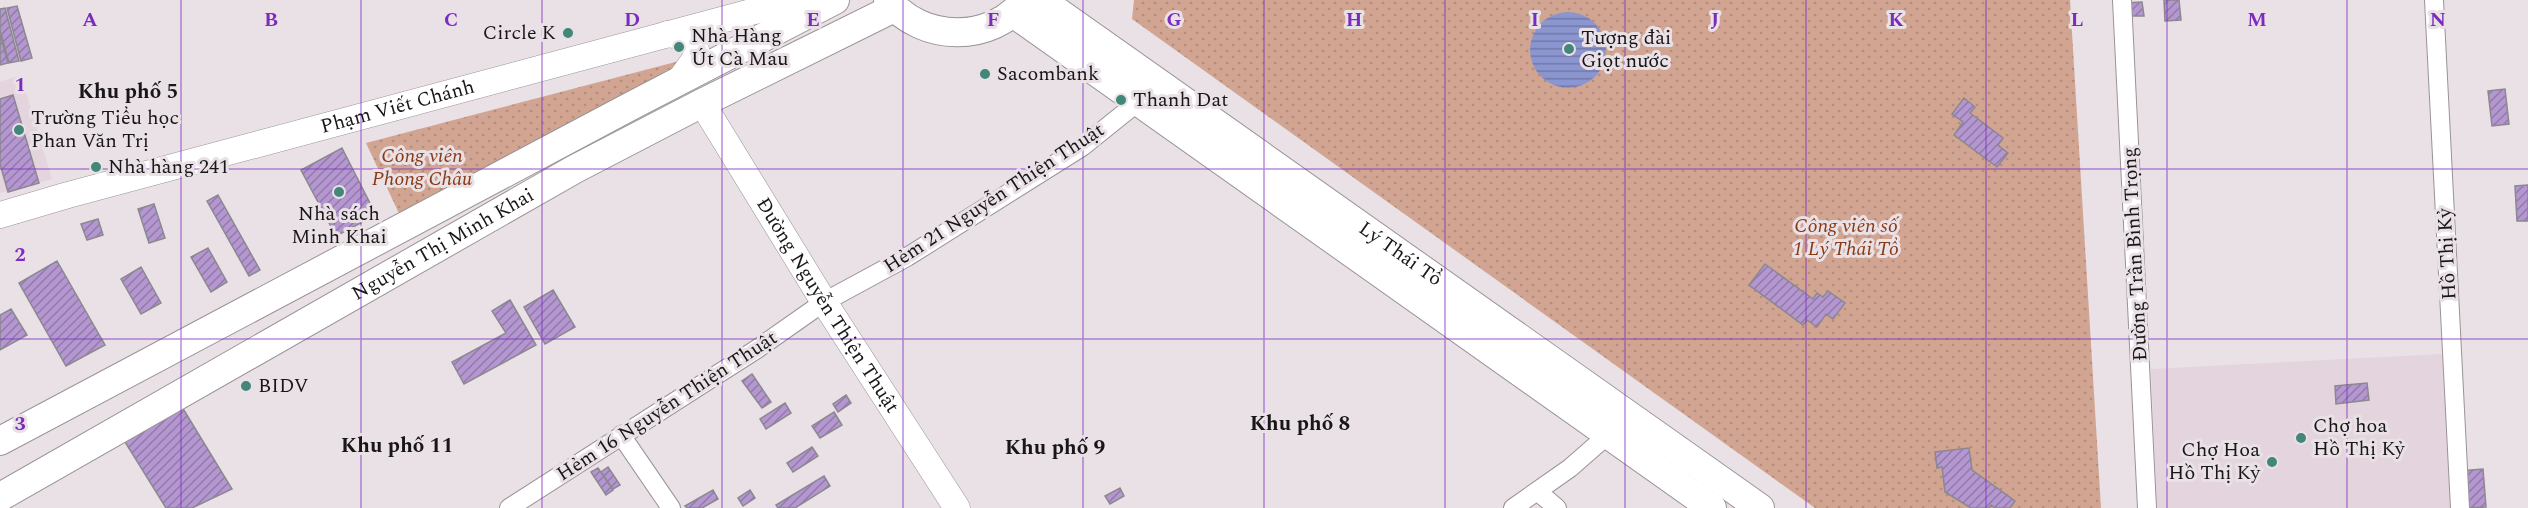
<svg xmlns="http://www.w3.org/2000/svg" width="2528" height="508" viewBox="0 0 2528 508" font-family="Spectral,serif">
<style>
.built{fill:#e3d4dd}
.grass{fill:url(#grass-dots)}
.water{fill:url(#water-rules)}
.building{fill:url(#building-hatch);stroke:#8b888f;stroke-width:1.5}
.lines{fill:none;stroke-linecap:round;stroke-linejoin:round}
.street-casing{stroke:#9a9398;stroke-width:20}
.secondary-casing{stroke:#9a9398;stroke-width:27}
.primary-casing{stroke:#9a9398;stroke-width:30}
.street{stroke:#fff;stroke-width:18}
.secondary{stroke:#fff;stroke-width:26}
.primary{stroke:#fff;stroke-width:28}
.grid{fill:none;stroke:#7b2cbf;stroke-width:1.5;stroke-opacity:0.55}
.poi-dot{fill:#43867a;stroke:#e9e1e6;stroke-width:2}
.labels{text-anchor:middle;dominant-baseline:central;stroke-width:6;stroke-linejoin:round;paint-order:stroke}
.poi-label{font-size:20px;fill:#191618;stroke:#e9e1e6;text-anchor:start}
.street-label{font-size:20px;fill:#191618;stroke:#e9e1e6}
.park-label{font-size:20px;font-style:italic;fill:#883a14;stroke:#e9e1e6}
.neighbourhood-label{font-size:21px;font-weight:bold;fill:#191618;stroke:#e9e1e6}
.grid-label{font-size:20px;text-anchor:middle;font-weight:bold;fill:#7b2cbf;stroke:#e9e1e6;stroke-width:6;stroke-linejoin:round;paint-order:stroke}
</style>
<defs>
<pattern id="grass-dots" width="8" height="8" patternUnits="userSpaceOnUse" patternTransform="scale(1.5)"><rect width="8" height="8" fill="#d2a593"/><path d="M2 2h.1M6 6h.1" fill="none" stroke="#b48d7e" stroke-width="1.8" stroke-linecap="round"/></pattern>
<pattern id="water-rules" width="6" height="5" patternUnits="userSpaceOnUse" patternTransform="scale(1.5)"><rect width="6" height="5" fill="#8b96d0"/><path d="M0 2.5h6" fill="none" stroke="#7179a8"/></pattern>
<pattern id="building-hatch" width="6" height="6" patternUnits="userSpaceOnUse" patternTransform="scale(1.5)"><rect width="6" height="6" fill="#b497d0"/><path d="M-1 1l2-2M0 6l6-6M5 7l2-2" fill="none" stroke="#927aa8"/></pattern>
</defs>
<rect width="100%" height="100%" fill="#e9e1e6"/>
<path class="built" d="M21,75L52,179L0,193V82Z
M2443,354L2451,508H2157L2151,369Z"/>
<path class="grass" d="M1134,0H2070L2101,508H1815L1132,19Z
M687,59L403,222L366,143Z"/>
<path class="water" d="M1530 50a38 38 0 1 1 76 0a38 38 0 1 1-76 0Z"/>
<path class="building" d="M2164,0H2179L2181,20L2165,21Z
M2142,2L2144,16H2126L2125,3Z
M17,6L32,58L21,61L7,8Z
M5,8L19,61L9,63L0,30V9Z
M0,34L8,63L0,65Z
M2505,89L2509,124L2492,126L2488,91Z
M13,95L39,183L8,192L0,164V99Z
M1964,98L1975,107L1970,113L2003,138L1998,145L2008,153L1997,167L1954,135L1963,122L1952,114Z
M342,148L376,215L336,236L301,170Z
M2528,185V221H2517L2515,186Z
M218,195L260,270L249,276L207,201Z
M154,204L165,238L149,243L138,209Z
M98,219L103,235L87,240L81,224Z
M208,248L227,282L211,292L191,257Z
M57,261L105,345L66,366L19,283Z
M1765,264L1813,299L1817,293L1823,297L1828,291L1845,303L1833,319L1826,314L1817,327L1807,320L1803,325L1749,285Z
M141,267L161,303L141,314L121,279Z
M553,290L575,327L545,344L524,307Z
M510,300L536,345L464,384L452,362L506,333L492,311Z
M11,309L27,335L0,350V315Z
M752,374L771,402L762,408L742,381Z
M2367,383L2369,400L2336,404L2335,386Z
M846,395L851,403L838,412L833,404Z
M785,403L791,413L766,429L760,419Z
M182,407L232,489L192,508H166L122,437Z
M834,412L842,425L820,438L812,426Z
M812,447L818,456L793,472L787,463Z
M1969,448L1972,470L2015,501L2010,508H1995L1991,505L1989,508H1971L1945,492L1942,467L1937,468L1935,452Z
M608,467L620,485L613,489L601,472Z
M598,468L613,490L606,495L591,472Z
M2483,469L2486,507L2469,508L2459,471Z
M824,476L830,486L795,508H778L776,505Z
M1120,488L1124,496L1110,504L1105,496Z
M713,490L718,499L702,508H687L685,506Z
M750,490L755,498L743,506L738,498Z"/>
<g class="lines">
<defs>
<path id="street" d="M2122,0L2147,508
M2434,0L2460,508
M621,435L671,508
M1537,491L1557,508
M509,508L757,349L824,302L907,257L1082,147L1138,102L1144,93
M1513,508L1570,468L1610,433"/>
<g id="secondary">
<path d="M667,34L686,37L695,44L697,56L680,80"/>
<path id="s1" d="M702,103L824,302L957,508"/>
<path id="s2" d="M0,215L68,195L796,0"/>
</g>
<g id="primary">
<path d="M888,0C922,42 991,44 1025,0"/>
<path id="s3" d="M1041,0L1760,508"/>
<path d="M1013,13L1712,508"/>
<path d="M0,441L631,106L835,0"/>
<path id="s4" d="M0,497L575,169L702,103L894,8"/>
</g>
</defs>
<use href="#street" class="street-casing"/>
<use href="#secondary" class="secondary-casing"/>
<use href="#primary" class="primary-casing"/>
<use href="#street" class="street"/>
<use href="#secondary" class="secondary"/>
<use href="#primary" class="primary"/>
</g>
<path class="grid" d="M181,0V508M361,0V508M542,0V508M722,0V508M903,0V508M1083,0V508M1264,0V508M1445,0V508M1625,0V508M1806,0V508M1986,0V508M2167,0V508M2347,0V508M0,169H2528M0,339H2528"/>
<g class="poi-dot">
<circle cx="568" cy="33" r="6"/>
<circle cx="679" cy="47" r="6"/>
<circle cx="1569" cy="49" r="6"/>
<circle cx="985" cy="74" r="6"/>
<circle cx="1121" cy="100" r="6"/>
<circle cx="19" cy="130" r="6"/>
<circle cx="96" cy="167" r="6"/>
<circle cx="339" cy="192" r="6"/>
<circle cx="246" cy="386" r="6"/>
<circle cx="2301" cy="438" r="6"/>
<circle cx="2272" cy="462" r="6"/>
</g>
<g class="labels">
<g class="poi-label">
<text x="556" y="33" text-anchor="end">Circle K</text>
<text x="691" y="36">Nhà Hàng<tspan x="691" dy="23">Út Cà Mau</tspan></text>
<text x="1581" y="38">Tượng đài<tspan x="1581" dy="23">Giọt nước</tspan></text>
<text x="997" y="74">Sacombank</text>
<text x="1133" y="100">Thanh Dat</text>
<text x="31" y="118">Trường Tiểu học<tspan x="31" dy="23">Phan Văn Trị</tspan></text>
<text x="108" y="167">Nhà hàng 241</text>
<text x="339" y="214" text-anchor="middle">Nhà sách<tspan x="339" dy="23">Minh Khai</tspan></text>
<text x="258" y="386">BIDV</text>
<text x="2313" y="426">Chợ hoa<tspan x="2313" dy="23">Hồ Thị Kỷ</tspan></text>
<text x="2260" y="450" text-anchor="end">Chợ Hoa<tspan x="2260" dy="23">Hồ Thị Kỷ</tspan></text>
</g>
<g class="street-label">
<text stroke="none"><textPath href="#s2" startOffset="412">Phạm Viết Chánh</textPath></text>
<text transform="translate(994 198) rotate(-33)">Hẻm 21 Nguyễn Thiện Thuật</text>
<text stroke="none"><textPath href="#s4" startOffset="510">Nguyễn Thị Minh Khai</textPath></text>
<text transform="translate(2135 254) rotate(-93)">Đường Trần Bình Trọng</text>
<text transform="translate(2447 254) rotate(-93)">Hồ Thị Kỷ</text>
<text stroke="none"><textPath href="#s3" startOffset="440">Lý Thái Tổ</textPath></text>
<text stroke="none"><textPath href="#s1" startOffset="238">Đường Nguyễn Thiện Thuật</textPath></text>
<text transform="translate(667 406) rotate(-33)">Hẻm 16 Nguyễn Thiện Thuật</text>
</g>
<g class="park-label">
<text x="422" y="156">Công viên<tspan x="422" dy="23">Phong Châu</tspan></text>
<text x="1846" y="226">Công viên số<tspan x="1846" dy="23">1 Lý Thái Tổ</tspan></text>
</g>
<g class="neighbourhood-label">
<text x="128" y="92">Khu phố 5</text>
<text x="1300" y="424">Khu phố 8</text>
<text x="397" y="446">Khu phố 11</text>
<text x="1055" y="448">Khu phố 9</text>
</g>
</g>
<g class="grid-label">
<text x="90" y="26">A</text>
<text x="271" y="26">B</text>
<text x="451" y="26">C</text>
<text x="632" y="26">D</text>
<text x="813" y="26">E</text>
<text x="993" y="26">F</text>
<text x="1174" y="26">G</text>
<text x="1354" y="26">H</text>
<text x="1535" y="26">I</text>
<text x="1715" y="26">J</text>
<text x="1896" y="26">K</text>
<text x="2077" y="26">L</text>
<text x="2257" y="26">M</text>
<text x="2438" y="26">N</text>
<text x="20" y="91">1</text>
<text x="20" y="261">2</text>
<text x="20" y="430">3</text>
</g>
</svg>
